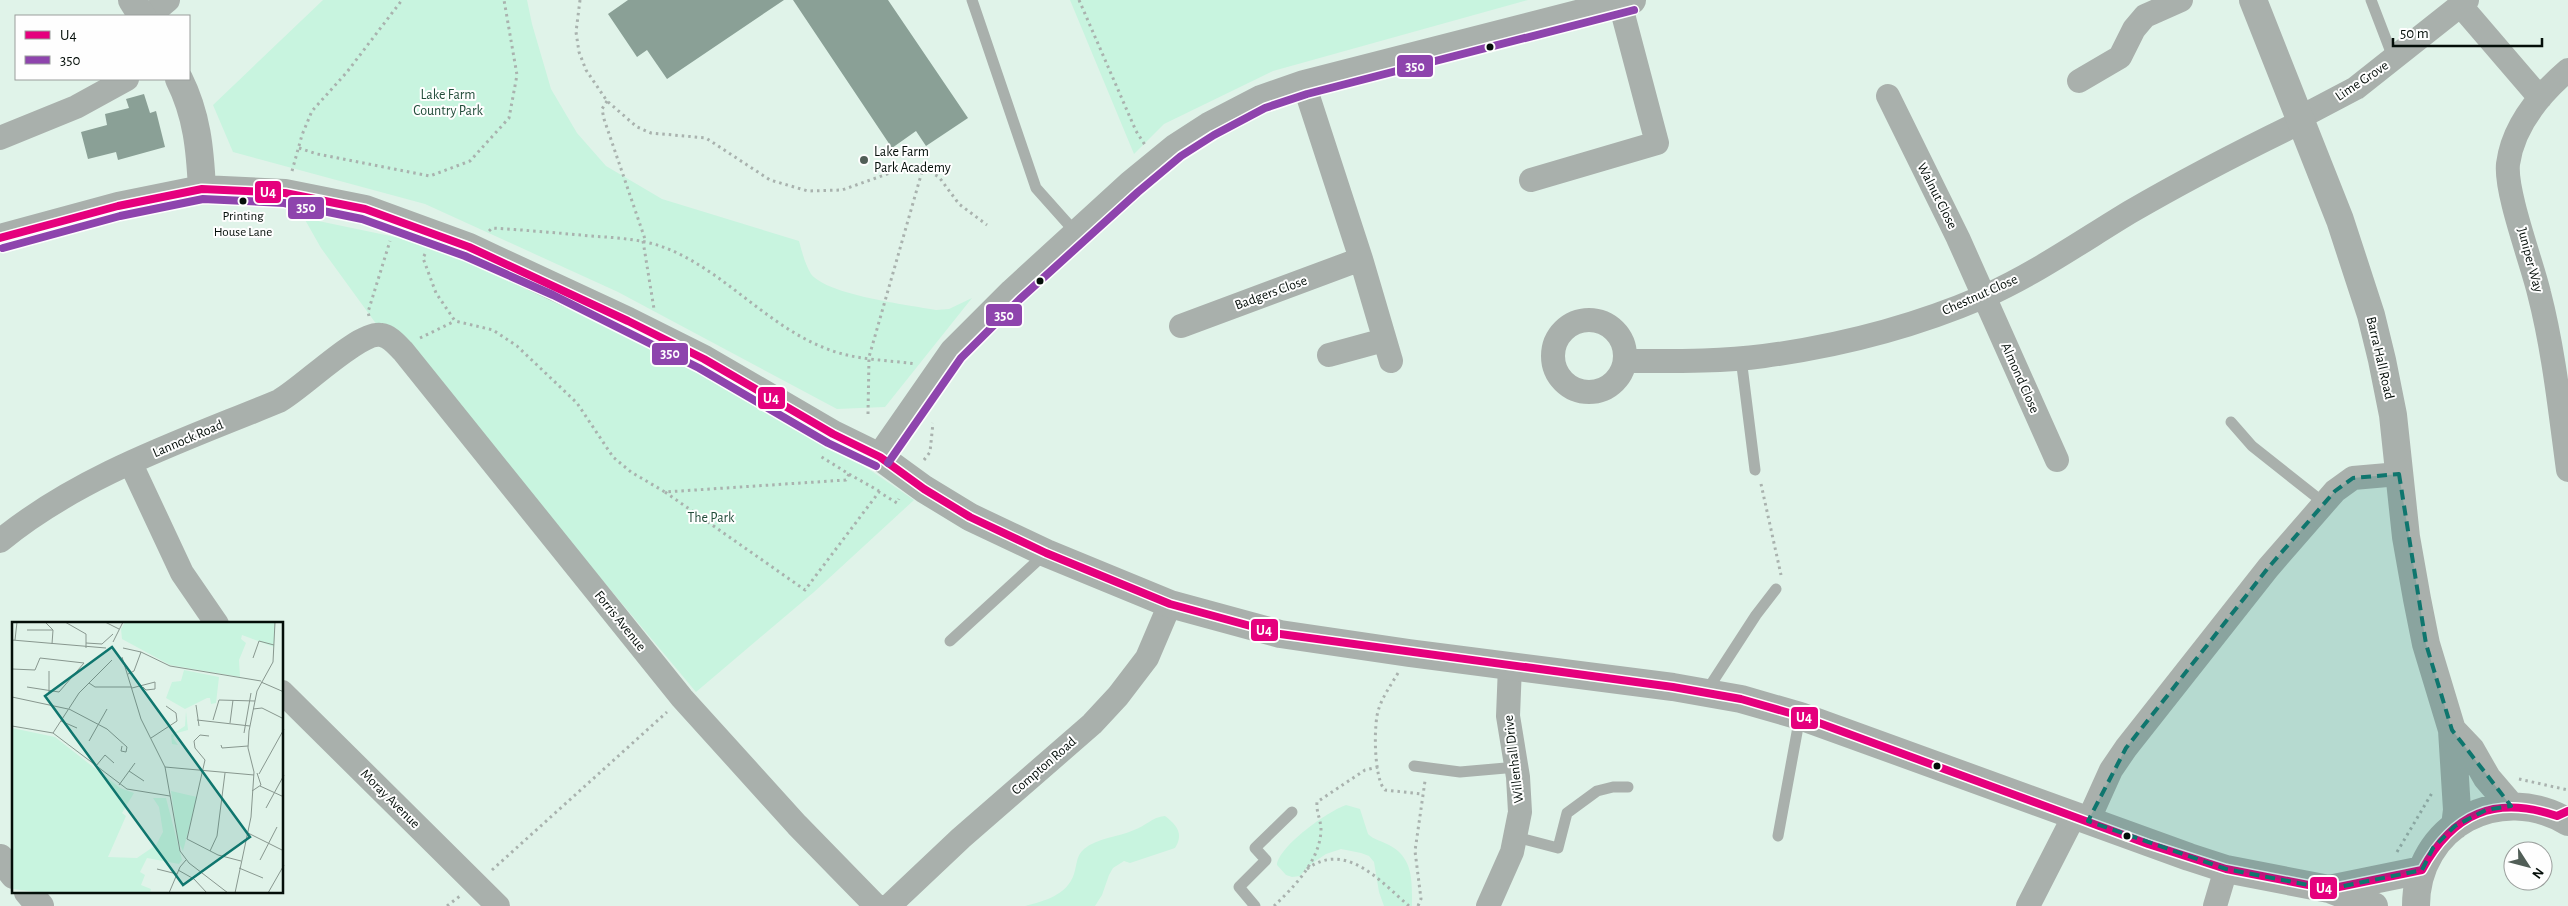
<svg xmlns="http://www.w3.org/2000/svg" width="2568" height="906" viewBox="0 0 2568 906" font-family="'Alegreya Sans',sans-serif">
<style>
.green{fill:#c8f4df}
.building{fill:#8aa096}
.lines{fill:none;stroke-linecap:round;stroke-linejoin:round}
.path{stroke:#a9b2ae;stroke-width:3;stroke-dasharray:2.5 4;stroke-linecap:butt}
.service{stroke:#a9b0ac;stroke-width:11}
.minor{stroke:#a9b0ac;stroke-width:24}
.tertiary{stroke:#a9b0ac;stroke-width:28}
.bus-1-casing{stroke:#fefefe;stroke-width:11}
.bus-2-casing{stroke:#fefefe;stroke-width:11}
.bus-1{stroke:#e5007d;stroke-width:8}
.bus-2{stroke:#8e44ad;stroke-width:8}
.marked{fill:#0f766e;fill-opacity:0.2;stroke:#0f766e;stroke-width:4;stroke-dasharray:10 6;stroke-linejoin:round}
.bus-dot{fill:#040e09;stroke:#fefefe;stroke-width:2}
.poi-dot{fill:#515e57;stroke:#fefefe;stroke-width:2}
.labels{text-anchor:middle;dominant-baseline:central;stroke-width:4;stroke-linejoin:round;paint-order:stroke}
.bus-label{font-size:13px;fill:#040e09;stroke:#fefefe}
.street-label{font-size:14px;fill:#040e09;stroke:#fefefe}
.park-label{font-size:14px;fill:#224c3a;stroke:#fefefe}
.poi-label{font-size:14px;fill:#040e09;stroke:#fefefe;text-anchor:start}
.inset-road{fill:none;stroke:#88978f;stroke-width:1}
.view{fill:#0f766e;fill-opacity:0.15;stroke:#0f766e;stroke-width:2.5}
.inset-edge{fill:none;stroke:#040e09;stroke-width:2.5}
.line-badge{stroke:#fefefe;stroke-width:2}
.badge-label{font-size:14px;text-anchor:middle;font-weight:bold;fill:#fff}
</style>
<rect width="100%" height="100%" fill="#e0f3e9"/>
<path class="green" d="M323,0H527L532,24L551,89L577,133L606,166L662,199L799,241C802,252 805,264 811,274C827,295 909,305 936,310L949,309L972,298L885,407L837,409L618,292L425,204L233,152L213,105Z
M1070,0H1528L1273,71L1164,124L1134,154Z
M304,218L424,243L571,303L768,409L873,472L914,500L814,592L696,692L393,330L377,325L321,248Z
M1346,805L1360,809L1368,834C1374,840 1382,841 1389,845C1414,858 1412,882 1412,906H1384L1379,892L1374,862L1369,856L1361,853L1341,849L1326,854L1308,866L1300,876L1292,877L1286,875L1277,865C1279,846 1328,811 1346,805Z
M1165,816C1177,825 1184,834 1175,848L1130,863L1124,861L1113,868L1109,875L1102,895L1095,906H1025C1045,901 1067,895 1074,874C1077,865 1076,856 1084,849C1097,838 1118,837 1134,830C1146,826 1152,817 1165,816Z"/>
<path class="building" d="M628,0H784L667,79L647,50L637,57L608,14Z
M793,0H888L968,118L926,146L916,131L892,148Z
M144,94L150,113L156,111L165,147L118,160L116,152L88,159L81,132L107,125L105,114L129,108L126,99Z"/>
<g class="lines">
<path class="path" d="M580,0L576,32L579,52L586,70L607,101L637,127L651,133L706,138L770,180L808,191L842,190L893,172L923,168L939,177L959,204L987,225
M1079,0L1136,131L1145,145
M607,101L602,109L604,119L646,242
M299,148L317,154L430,176L470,161L509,118L517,75L504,0
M292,171L302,135L312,111L347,72L402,0
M489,231L492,228C525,230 558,233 591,236C619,238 647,239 673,251C729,276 771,329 830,350C856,360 888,360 916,364
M643,241L654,309
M425,254L423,258L436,293L455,321L493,330L517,346L577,403L613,457L631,472L665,492L846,480L849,474L820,456
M369,316L368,312L390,241
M420,338L455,321
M868,414L869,357L923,168
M924,460L930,452L933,423
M849,474L879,491
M1761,484L1781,575
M665,492L805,590L879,492L897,503L899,499
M1398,673C1391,685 1383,696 1379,708C1373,723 1374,780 1385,790L1422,794
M2519,779L2568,790
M2397,852L2432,793
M1307,869C1346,840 1381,882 1409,906
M492,870L667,712
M447,906L460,896
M1274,906C1295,886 1320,860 1321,830C1321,820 1316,812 1317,802L1365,770L1378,767
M1418,906L1421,899L1415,851L1425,781"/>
<path class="service" d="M972,0L1036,188L1077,234
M2371,0L2394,60
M1741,358L1755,470
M2231,422L2252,446L2324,503
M950,641L1046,553
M1706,692L1756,615L1776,589
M1414,766L1460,772L1517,767
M1778,836L1800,716
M1516,837L1558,848L1567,813L1597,791L1613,787H1628
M1255,906L1239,887L1266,860L1255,848L1292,812"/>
<path class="minor" d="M2461,6L2540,98
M149,16L168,0
M2568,70C2540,94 2513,126 2508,164C2505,192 2532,263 2539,293C2554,351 2560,411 2568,470
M2079,81L2120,57L2134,29L2145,16L2181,0
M1304,84L1361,259L1391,361
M1888,96L1958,238L2057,460
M2299,118L2356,88L2467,0
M0,138L76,107L127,79
M1531,180L1657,143L1620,3
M1553 356a36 36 0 1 1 72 0a36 36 0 1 1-72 0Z
M1181,326L1361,259
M1329,355L1384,340
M1625,361C1671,361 1718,362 1764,356C1839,346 1913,327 1983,297C2035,274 2082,241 2130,212C2185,180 2243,150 2301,122
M131,464L182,573L217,624
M0,541C80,475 185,440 279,401C304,387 359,331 381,335C390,336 397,345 403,351L682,698L797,825L876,906
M282,692L498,906
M2088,821L2111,770L2126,748L2268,568L2335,491L2353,478L2399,474
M889,906L961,838L1092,724L1118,696L1147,658L1170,604
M1488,906L1512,852L1520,812L1518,777L1508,716L1510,666
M2028,906L2074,816
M2215,906L2226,869"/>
<path class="tertiary" d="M132,0L142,16
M2253,0L2340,220L2371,315L2382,360L2393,415L2406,537L2417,599L2426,644L2452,730L2457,810L2455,826
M179,79C197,115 200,149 202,189
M0,238L118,206L202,189L285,193L365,209L469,247L628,321L704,359L833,434L880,457L924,489L970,517L1046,553L1170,604L1280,634L1409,653L1673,687L1741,699L1800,716L2189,857L2226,869L2329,889L2374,906
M880,457L953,352L1013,292L1131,184L1175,148L1209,126L1261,99L1304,84L1632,0
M2452,730L2471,750L2487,778L2511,806
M0,858L14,875
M2329,889L2422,870
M28,892L40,906
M2416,906C2416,825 2500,781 2568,822"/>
<defs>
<path id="bus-1" d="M0,238L118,206L202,189L285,193L365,209L469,247L628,321L704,359L833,434L880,457L924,489L970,517L1046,553L1170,604L1280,634L1673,687L1741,699L1800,716L2148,844L2226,869L2329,889L2422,870C2453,813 2495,795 2557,816L2568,811"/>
<path id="bus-2" d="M3,248L120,216L203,199L284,203L362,219L465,256L553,295L699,368L828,443L876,466
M888,463L961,358L1020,299L1138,192L1181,156L1214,135L1265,108L1307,94L1634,10"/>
</defs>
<use href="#bus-1" class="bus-1-casing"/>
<use href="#bus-2" class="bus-2-casing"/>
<use href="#bus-1" class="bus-1"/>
<use href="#bus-2" class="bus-2"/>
</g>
<path class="marked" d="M2399,474L2426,644L2452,730L2511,806L2486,810L2455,826L2433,848L2422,870L2329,889L2226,869L2088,821L2126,748L2268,568L2335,491L2353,478Z"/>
<g class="bus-dot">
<circle cx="1490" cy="47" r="4.5"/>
<circle cx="243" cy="201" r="4.5"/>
<circle cx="1040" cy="281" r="4.5"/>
<circle cx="1937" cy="766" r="4.5"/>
<circle cx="2127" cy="836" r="4.5"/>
</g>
<circle class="poi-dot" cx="864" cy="160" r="5"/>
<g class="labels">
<g class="bus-label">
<text x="243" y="216">Printing<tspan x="243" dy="16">House Lane</tspan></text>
</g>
<g class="street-label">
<text transform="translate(2362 81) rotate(-34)">Lime Grove</text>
<text transform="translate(1937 196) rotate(63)">Walnut Close</text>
<text transform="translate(2530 260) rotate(75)">Juniper Way</text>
<text transform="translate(1271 293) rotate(-20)">Badgers Close</text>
<text transform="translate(1980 295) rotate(-24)">Chestnut Close</text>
<text transform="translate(2380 358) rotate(77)">Barra Hall Road</text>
<text transform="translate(2020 378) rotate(66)">Almond Close</text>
<text transform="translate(188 439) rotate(-23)">Lannock Road</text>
<text transform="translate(620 621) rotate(51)">Forris Avenue</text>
<text transform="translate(1514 759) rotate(-97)">Willenhall Drive</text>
<text transform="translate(1044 766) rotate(-41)">Compton Road</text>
<text transform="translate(390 799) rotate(45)">Moray Avenue</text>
</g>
<g class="park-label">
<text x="448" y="95">Lake Farm<tspan x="448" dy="16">Country Park</tspan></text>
<text x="711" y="518">The Park</text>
</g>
<g class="poi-label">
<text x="874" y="152">Lake Farm<tspan x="874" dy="16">Park Academy</tspan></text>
</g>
</g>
<g transform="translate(12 622)">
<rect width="271" height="271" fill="#e0f3e9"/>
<path d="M113,0H263L262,25L230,13L229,17L234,21L227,38L228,55L158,43L110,17L109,7ZM172,48L207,55L204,81L199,82L198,76H195L173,87L154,76L160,60L169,59ZM174,89L176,108L165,111L161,116L166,123L160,122L159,113L173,104ZM0,106L43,115L108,166L122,171L110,191L114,194L96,235L125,236L144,223L151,210L147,185L141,176H154L170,238L167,242L135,236L128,250L133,253L129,263L139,267L138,271H32L1,267ZM159,169L185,175L171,229L166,219Z" fill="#c8f4df"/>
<path class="inset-road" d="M33,0L41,8L40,22M53,0L74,12V26M93,0L107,7M15,8H41M0,18L94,26M3,18L5,0M101,20L111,0M74,21L90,22L101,12M111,26L129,30L158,44L249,59M110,35L129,97L153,145L168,229L177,241L216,271M241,36L247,19L262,23M0,47L23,48L28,36L72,41L47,70L15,65M116,52L122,49L129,30M249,60L272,70M77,61L83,65H120M120,66L143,60V67L134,68L131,65M37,70V49M0,75L56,87M184,83L187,104M57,87L95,107L115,125L114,130L109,129L110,124M241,87L250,86L272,97M185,98L238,104M201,98L207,78L243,79M49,99L65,106M218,101L221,78M0,104L41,111L115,167L158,174M41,111L67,71L100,38M232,111L239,71M197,114L188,113L182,119L183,126L193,138L175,217L206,233L229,239M139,116L165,99L164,91L154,84M77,119L95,87M209,123L210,126L236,124M84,144L93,133L102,141M153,145L242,153M117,149L132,159M247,152L272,107M107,163L123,141M248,164L272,175M240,169L249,163L245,151M254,186L272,153M236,211L272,229M198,229L205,214L213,151M248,238L265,205M227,246L251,256M145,247L165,252M166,248L182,257L195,271M157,271L168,245L174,238M223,271L239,195L242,150L236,126L237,109L245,69L261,40L263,0M256,271L272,243"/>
<path class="view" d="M100,25L238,215L171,263L33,74Z"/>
<rect width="271" height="271" class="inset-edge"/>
</g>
<g class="line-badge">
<rect x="1396" y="54" width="38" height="24" rx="5" fill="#8e44ad"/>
<rect x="254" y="180" width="28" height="24" rx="5" fill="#e5007d"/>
<rect x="287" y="196" width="38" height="24" rx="5" fill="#8e44ad"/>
<rect x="985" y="303" width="38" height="24" rx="5" fill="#8e44ad"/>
<rect x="651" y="342" width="38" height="24" rx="5" fill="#8e44ad"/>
<rect x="757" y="386" width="29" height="24" rx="5" fill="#e5007d"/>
<rect x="1250" y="618" width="29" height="24" rx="5" fill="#e5007d"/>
<rect x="1790" y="706" width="29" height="24" rx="5" fill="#e5007d"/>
<rect x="2309" y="876" width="29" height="24" rx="5" fill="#e5007d"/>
</g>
<g class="badge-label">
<text x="1415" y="71">350</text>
<text x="268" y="197">U4</text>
<text x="306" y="212">350</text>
<text x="1004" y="320">350</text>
<text x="670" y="358">350</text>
<text x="771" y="403">U4</text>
<text x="1264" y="635">U4</text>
<text x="1804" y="722">U4</text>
<text x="2324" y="893">U4</text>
</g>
<rect x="15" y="15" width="175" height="65" fill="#fefefe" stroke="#9a9e9c"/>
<rect x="25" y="31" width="25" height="8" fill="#e5007d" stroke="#9a9e9c"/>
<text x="60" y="40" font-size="15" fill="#040e09">U4</text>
<rect x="25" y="56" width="25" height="8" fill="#8e44ad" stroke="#9a9e9c"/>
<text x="60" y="65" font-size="15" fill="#040e09">350</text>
<g transform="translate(2528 866) rotate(126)"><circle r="24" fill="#fefefe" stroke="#9a9e9c"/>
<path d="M0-4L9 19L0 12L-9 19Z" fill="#515e57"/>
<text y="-8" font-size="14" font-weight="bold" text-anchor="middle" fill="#040e09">N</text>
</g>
<path d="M2393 38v8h149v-8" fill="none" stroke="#040e09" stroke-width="2.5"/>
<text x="2400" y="38" font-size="15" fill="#040e09" stroke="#fefefe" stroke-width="4" paint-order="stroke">50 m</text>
</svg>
